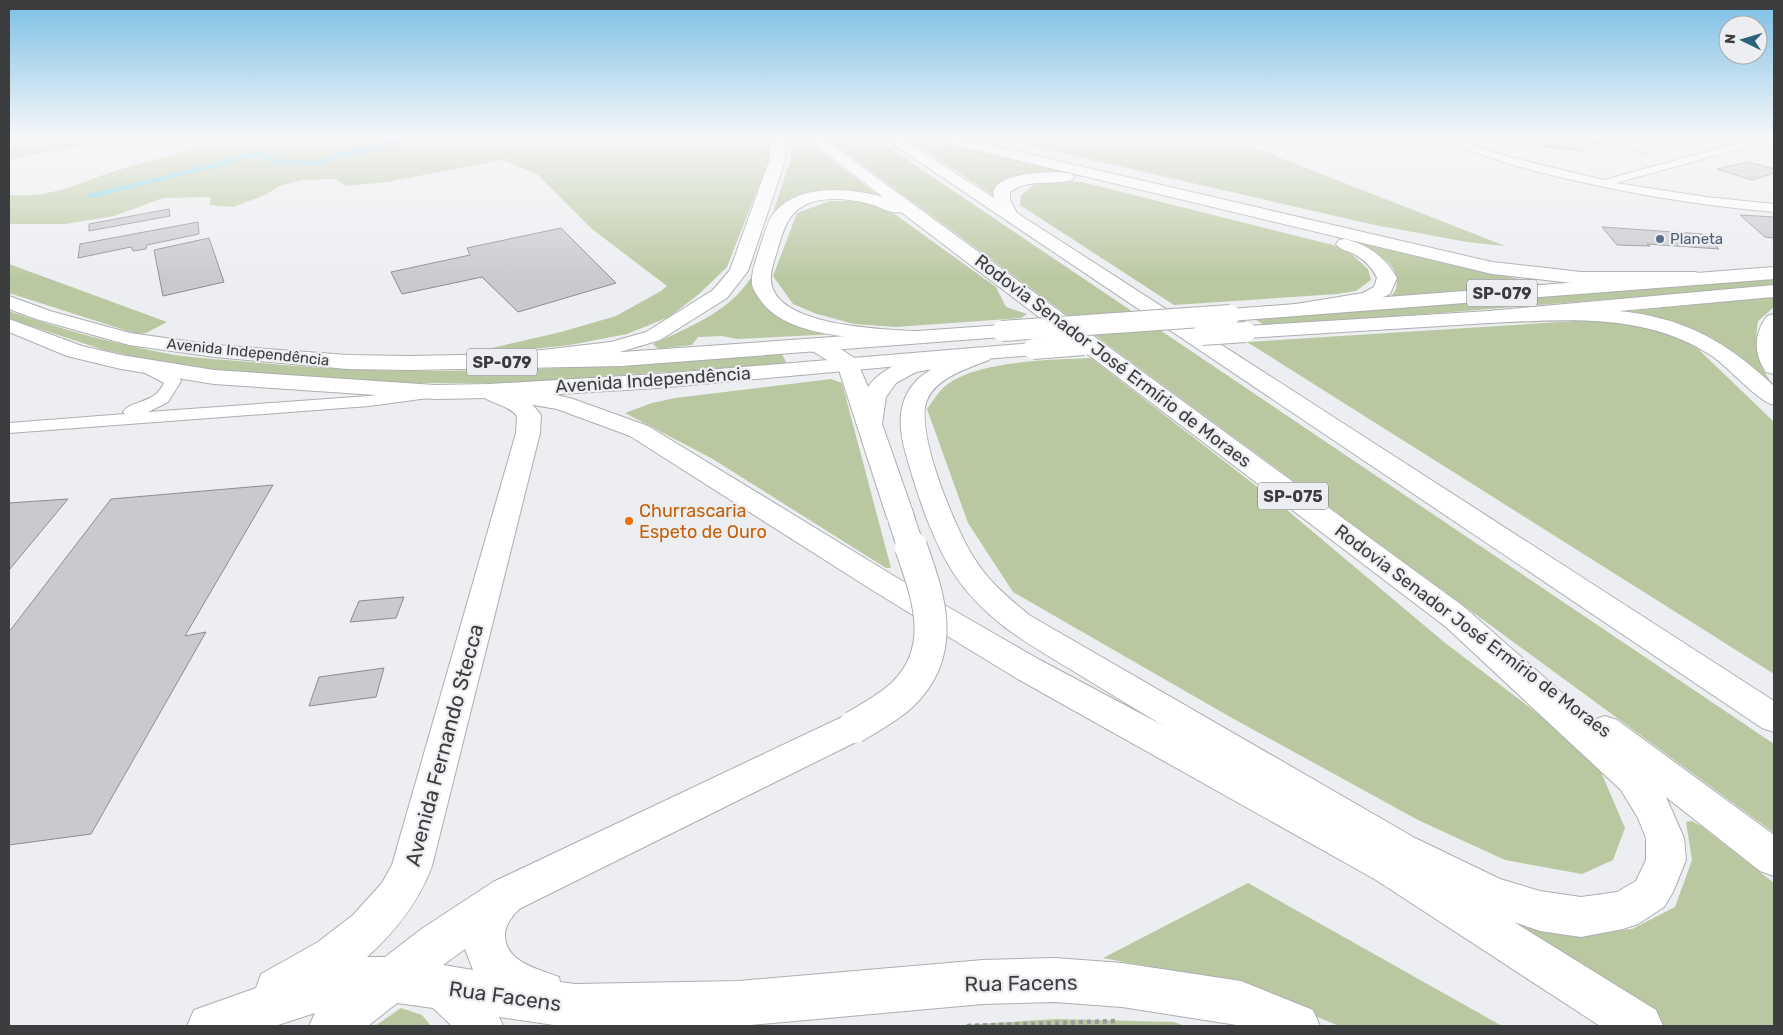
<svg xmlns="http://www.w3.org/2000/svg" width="1783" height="1035" viewBox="0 0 1783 1035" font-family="Rubik,sans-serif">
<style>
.green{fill:#bac8a1}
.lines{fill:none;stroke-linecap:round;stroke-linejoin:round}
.stream{stroke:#77cfdf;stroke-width:4.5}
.building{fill:#c9cacd;stroke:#8d8d90}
.minor-casing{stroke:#adaeb0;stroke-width:2}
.secondary-casing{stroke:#adaeb0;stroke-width:2}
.primary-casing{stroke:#adaeb0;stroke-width:2}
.motorway-casing{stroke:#adaeb0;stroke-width:2}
.path-far1{stroke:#9a9b9d;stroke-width:2;stroke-dasharray:1 1;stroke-linecap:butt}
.path{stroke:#9a9b9d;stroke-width:4.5;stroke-dasharray:4 4;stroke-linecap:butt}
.minor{fill:#fff;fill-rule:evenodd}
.secondary{fill:#fff;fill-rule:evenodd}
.primary{fill:#fff;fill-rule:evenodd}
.motorway{fill:#fff;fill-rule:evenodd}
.secondary-bridge-far1-casing{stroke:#adaeb0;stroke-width:28;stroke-linecap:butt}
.secondary-bridge-casing{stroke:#adaeb0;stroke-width:34;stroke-linecap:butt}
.primary-bridge-casing{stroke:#adaeb0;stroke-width:22;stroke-linecap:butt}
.secondary-bridge-far1{stroke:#fff;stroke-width:26}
.secondary-bridge{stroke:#fff;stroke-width:32}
.primary-bridge{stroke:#fff;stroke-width:20}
.service-dot{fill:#5c6f8a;stroke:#edeef1;stroke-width:2}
.food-dot{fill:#e8710a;stroke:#edeef1;stroke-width:2}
.labels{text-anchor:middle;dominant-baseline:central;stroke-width:4.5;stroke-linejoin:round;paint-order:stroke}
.far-service-label{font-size:15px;fill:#4e5e75;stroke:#edeef1;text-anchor:start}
.far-street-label{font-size:15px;fill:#3c3d3e;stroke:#edeef1}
.shield{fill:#edeef1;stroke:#717274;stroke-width:1}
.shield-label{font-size:16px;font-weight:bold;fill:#3c3d3e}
.street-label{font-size:18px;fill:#3c3d3e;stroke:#edeef1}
.food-label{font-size:18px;fill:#c56008;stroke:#edeef1;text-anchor:start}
.near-street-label{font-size:21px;fill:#3c3d3e;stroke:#edeef1}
</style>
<rect width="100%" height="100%" fill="#edeef1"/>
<path class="green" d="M9,136H150L29,155L9,161Z
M256,136H770L769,160L727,267L699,294L669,317L627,334L570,345L524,350L479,351L561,332L616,316L661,291L667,286L592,229L538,175L502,160L387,182L347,186L334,179L302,180L280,186L265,195L233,207L210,205V197L163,198L114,216L65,224H9V195C51,198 74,185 112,172C159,157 207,146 256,136Z
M793,136H800L879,196L853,192L815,196L771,219L791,158Z
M823,136H872L1774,744V833Z
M903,136H919L1100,179L1068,175L998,188L994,196Z
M987,136H1225L1505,246L1467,242L1375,225Z
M1063,181L1082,182L1345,248L1368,269L1371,280L1356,291L1337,294L1174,305L1020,205L1021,195L1035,184Z
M830,201H859L877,205L896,215L996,287L1006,307L1027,314L1021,318L896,327L854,324L817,314L793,304L773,276L797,213Z
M1312,230L1548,286L1382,301C1392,296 1397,293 1397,281C1397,251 1335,237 1312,230Z
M9,264L167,322L146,333L137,334L9,293Z
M754,278L759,293L836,334L737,339L722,336L698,337L692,345L658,349L653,344C687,328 729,312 750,279Z
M1774,278V286L1267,327L1253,318Z
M1774,297V307L1758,321C1754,345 1757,366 1774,385V389L1726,351L1610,313Z
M9,311C63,330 119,345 175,355C204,359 233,360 261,363C435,380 608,366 782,354L787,364L507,383H405L209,370L163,363L104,350L9,319Z
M1591,320L1651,327L1693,344L1774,422V674L1247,342Z
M1091,358L1287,510L1444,642L1554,726L1601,772L1625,828L1613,860L1582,874L1505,860L1418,820L1232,718L1013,592L968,523L927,409C932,402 937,394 943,388C973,360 1052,360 1091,358Z
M831,379L842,383L891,568H886L711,458L625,413L652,403L675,398Z
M1692,821L1701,826L1774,883V1026H1654L1485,922L1490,908L1575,935L1632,929L1675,907L1692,860L1686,822Z
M1248,883L1502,1026H1339L1242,985L1103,958Z
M401,1008L422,1015L431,1026H375Z
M1056,1019L1174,1022L1185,1026H948Z"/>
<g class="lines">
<path class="stream" d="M90,196L221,164L246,156L264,155L275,162L320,163L340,155L424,136"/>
</g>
<path class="building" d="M1532,136L1567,137L1597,136L1587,138L1599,144L1577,141L1585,151L1540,146Z
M1599,136H1644L1620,142Z
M1748,162L1774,169V173L1752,180L1717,169Z
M169,209L170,216L89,231V224Z
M1740,215L1774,217V238L1765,237Z
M198,222L199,234L147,245L146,249L133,251L131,247L78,258L80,244Z
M1602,227L1703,234L1719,249L1647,244L1650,246L1617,245Z
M561,228L616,283L518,312L482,277L402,294L391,272L470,255L467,248Z
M209,238L224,282L163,296L154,250Z
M273,485L185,636L206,632L91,834L9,845V632L111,499Z
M68,499L9,570V503Z
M404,597L396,618L350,622L359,601Z
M384,668L376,697L309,706L319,677Z"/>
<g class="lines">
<defs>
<path id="minor" d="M1432,136H1446L1509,157L1604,180L1764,136H1774V139L1616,183L1706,197L1774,204V212C1694,205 1613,191 1535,171C1500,162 1467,149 1433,138Z
M142,360L179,377L181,381L168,402L148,412L369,396L428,388L434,389L436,393L434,397L428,398L369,406L9,433V423L125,414L123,412C132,399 154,405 164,383L136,368L134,365L136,362Z"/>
<path id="secondary" d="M814,339L830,342L856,359L868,387C884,363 934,347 962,354L965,359L962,364L916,372L896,383L886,397L882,424L915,518L911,524L901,527L891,524L887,518L838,367L814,352L806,350L803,345L806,340Z
M489,384L527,398L541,415L540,433L432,866C418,903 396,931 367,957H385L420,930L493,882L842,717L854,713L866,717L871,727L866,737L521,908C514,913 505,925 505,934C504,962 538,969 559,977L560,982L575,984L739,981L983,960L1055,958L1122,963L1241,981L1313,1010L1320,1026H1243L1122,1007L1055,1002L983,1004L739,1026H561L499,1017L503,1026H452L433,1008L397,1003L368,1026H309L315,1013L275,1026H187L194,1010L256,988L261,974L318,942L353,915L382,883L392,865L516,433L517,416C507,403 486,404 477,391L481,386ZM465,949L473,970L443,965Z"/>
<path id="primary" d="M1774,267V279L1230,321L1223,319L1220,315L1223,311L1230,309Z
M1774,285L1773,297L1489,323L1246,338L1239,336L1236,332L1239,328L1246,326L1489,311Z
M9,296L50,311L130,333L215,345L347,355L410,356L622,352L1002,325L1009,327L1012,331L1009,335L1002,337L622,366L410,370L347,369L215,357L129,345L36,319L9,309Z
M9,319L82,346L121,355L214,370L435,385L489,384L658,374L1033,343L1041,344L1044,349L1041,354L1033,355L910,365L658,388L489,398L435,399L214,384L121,369L67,356L9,332Z"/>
<path id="motorway" d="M771,136H785V161L748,271L727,298L660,340L613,354L500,369L492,367L489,362L492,357L500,355L611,342L646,332L713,290L730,270L769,161Z
M804,136H820L1463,606L1593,720L1605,716L1617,720L1774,835V876L1760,871L1666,797L1684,838L1686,860L1673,892L1664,907L1638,924L1623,929L1581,937L1540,931L1514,922L1656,1010L1663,1026H1600L1376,880L1016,678L872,590L630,436L557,409L481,396L477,391L481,386L489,384L536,390L573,399L648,426L894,576L1040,660L1164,726C1132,707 1101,688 1070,669C1025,642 984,619 954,574C933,541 920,502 909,465C900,435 893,405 917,380C931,367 970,346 989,350L992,355L989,360C968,368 936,378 927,400C914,431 957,534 976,561C989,582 1010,599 1029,615L1415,838L1500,879L1540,891L1581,897L1617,892L1636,881L1646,860V838L1638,818L1621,790L1446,627L901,212C891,214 882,208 873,205C854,199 827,196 809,203C788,212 784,228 778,248C775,258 770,271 771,281C775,326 880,329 913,331L920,333L924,337L920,341C899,347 871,340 849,337C816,333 777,326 758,297C755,292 751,286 752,280C752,269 757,257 760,247C764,236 767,221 775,212C800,183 850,188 883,197Z
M881,136H897L994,198C994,195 993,193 994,190C1000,172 1057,170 1072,174L1074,177L1072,180C1050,186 1029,178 1010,192V200L1017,213L1774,701V732L1762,728Z
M927,136H950L1492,262L1581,272H1695L1702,274L1705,278L1702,282L1695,284H1581L1492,274L934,140L929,139Z
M1345,239C1369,245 1385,257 1397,278L1390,294L1368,304L1297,315L1290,313L1287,309L1290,305L1363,293L1374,287L1377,278C1372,267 1365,260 1354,254C1348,251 1340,250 1336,244L1339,240Z
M1576,308C1663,311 1710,326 1774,386V405C1758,402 1727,365 1709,354C1642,312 1564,320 1489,323L1482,321L1479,317L1482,313L1489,311Z
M1774,314V374L1766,372C1753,353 1754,334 1767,316Z"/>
</defs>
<use href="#minor" class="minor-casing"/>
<use href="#secondary" class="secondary-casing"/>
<use href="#primary" class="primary-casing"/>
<use href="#motorway" class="motorway-casing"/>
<path class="path-far1" d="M1593,137L1649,154"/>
<path class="path" d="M967,1026L1116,1021"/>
<use href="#minor" class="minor"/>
<use href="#secondary" class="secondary"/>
<use href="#primary" class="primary"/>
<use href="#motorway" class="motorway"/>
<defs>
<path id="secondary-bridge-far1" d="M901,518L911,548"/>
<path id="secondary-bridge" d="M854,727C871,717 888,708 902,695C948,651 929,598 911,547"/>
<path id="primary-bridge" d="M1002,331L1230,315
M1202,335L1246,332
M1033,349L1084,345"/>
</defs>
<use href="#secondary-bridge-far1" class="secondary-bridge-far1-casing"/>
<use href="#secondary-bridge" class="secondary-bridge-casing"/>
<use href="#primary-bridge" class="primary-bridge-casing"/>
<use href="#secondary-bridge-far1" class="secondary-bridge-far1"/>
<use href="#secondary-bridge" class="secondary-bridge"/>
<use href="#primary-bridge" class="primary-bridge"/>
</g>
<linearGradient id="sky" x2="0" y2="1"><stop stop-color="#7bbfe4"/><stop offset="0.49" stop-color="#f7f7f9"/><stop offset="1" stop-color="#f7f7f9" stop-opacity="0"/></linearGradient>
<rect width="1783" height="280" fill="url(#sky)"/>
<circle class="service-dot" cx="1660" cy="239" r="5"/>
<circle class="food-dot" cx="629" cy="521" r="5"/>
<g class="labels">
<g class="far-service-label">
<text x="1670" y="239">Planeta</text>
</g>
<g class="far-street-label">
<text transform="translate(248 352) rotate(6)">Avenida Independência</text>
</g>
<g class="shield">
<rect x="1467" y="279.5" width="70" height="27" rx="4"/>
<rect x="467" y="348.5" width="70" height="27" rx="4"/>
<rect x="1258" y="482.5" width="70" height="27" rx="4"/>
</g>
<g class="shield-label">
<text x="1502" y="293">SP-079</text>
<text x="502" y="362">SP-079</text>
<text x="1293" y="496">SP-075</text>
</g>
<g class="street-label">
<text transform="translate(1113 361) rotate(37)">Rodovia Senador José Ermírio de Moraes</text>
<text transform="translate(653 380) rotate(-4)">Avenida Independência</text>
<text transform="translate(1473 631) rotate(37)">Rodovia Senador José Ermírio de Moraes</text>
</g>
<g class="food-label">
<text x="639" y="511">Churrascaria<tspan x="639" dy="21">Espeto de Ouro</tspan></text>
</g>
<g class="near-street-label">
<text transform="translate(444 745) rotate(-75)">Avenida Fernando Stecca</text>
<text transform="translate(1021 983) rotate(-1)">Rua Facens</text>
<text transform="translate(505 996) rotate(8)">Rua Facens</text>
</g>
</g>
<rect width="1783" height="1035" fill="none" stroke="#3c3d3e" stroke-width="20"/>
<g transform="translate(1743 40) rotate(275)"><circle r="24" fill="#edeef1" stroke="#a6a7a9"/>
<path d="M0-4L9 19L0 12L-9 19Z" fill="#2c627d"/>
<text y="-8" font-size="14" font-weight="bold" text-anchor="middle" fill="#3c3d3e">N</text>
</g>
</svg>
